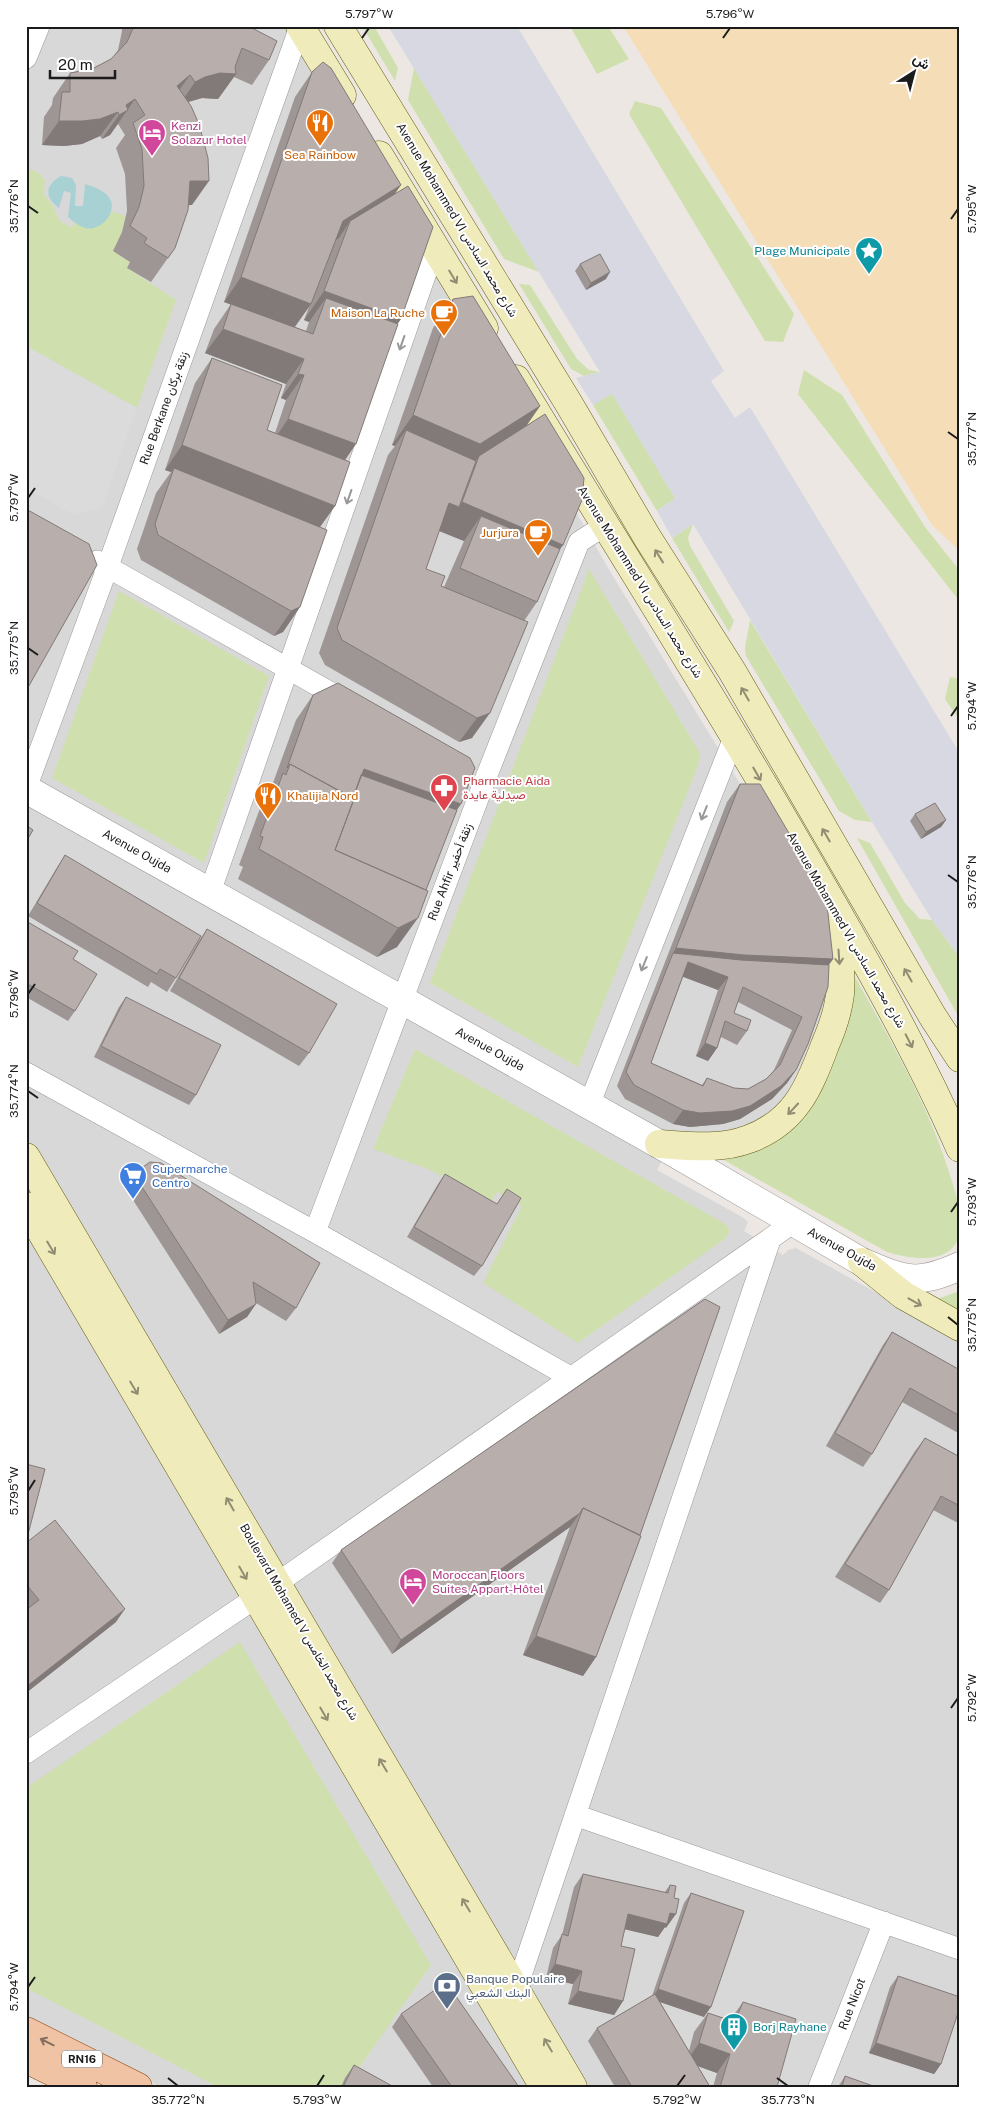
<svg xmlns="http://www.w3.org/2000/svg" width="986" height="2113" viewBox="0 0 986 2113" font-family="'Public Sans',Vazirmatn,sans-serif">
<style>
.residential{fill:#d9d8d9}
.grass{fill:#cfe0ae}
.sand{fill:#f5deb7}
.parking{fill:#dbdbdb}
.plaza{fill:#d7d8e1}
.water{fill:#a8d1d4}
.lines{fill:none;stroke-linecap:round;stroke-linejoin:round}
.minor-casing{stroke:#989898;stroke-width:22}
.tertiary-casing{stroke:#989898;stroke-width:29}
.secondary-casing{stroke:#635f12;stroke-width:29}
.primary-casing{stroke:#814a12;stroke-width:29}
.minor{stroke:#fff;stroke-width:21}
.tertiary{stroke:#fff;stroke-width:28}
.secondary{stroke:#f0ebbb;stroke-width:28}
.primary{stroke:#efc3a4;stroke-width:28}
.wall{fill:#9e9694;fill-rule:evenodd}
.shaded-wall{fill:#817a78}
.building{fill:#b8afac;stroke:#817a78;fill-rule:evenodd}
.oneway{stroke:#908d73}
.oneway2{stroke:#989898}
.oneway3{stroke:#856f60}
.ticks{fill:none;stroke:#1b1b1b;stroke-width:2}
.labels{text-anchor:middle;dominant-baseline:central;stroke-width:4;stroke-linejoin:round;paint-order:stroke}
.shield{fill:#fff;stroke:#5f5f5f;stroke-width:1}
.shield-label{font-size:11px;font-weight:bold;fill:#1b1b1b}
.hotel-label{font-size:12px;fill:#b23c85;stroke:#fff;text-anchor:start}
.food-label{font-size:12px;fill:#c56008;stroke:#fff;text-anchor:end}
.street-label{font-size:12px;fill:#1b1b1b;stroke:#fff}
.culture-label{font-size:12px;fill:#0d838f;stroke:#fff;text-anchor:end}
.health-label{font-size:12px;fill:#be3a42;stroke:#fff;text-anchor:start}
.shop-label{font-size:12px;fill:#366cbe;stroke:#fff;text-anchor:start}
.service-label{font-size:12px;fill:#4e5e75;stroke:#fff;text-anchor:start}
.neatline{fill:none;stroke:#1b1b1b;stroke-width:2}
.ticks-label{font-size:12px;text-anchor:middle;fill:#1b1b1b}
</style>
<rect width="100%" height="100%" fill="#ece7e2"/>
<path class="residential" d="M26,26H288L436,268L611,573L742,787L833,1003L783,1109L733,1134L676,1133L657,1170L744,1218L748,1222L744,1231L783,1255L788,1250L796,1248L960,1339V2087H161L26,2018Z"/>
<path class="grass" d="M362,26H374L398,68L395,81Z
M570,26H608L629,59L597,74Z
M414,68L539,272L504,259L408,100Z
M635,101L661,108L794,314L783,342L765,341L629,114Z
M26,168L38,172L45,180L44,194L53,206L60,221L71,227L74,226L73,221L77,224L109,216L111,211L126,216L122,232L113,251L130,262L127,268L176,300L137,408L26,346Z
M519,284L530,285L577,359L589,370L600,372L584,376L571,369Z
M804,370L842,395L925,527L960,571V602L798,394Z
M612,393L675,498L657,511L593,405Z
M693,524L688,538L690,546L734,621L729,632L672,538Z
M589,569L700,753L698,766L578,1067L430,983Z
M119,591L269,676L204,863L52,778Z
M750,620L872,822L855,820L839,811L746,656L745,648Z
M950,677L960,679V721L945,699Z
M857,838L870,843L905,903L920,919L932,920L960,958V1019Z
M851,970C888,1036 928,1103 950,1175C956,1194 962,1212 960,1231C955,1267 910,1259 887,1252L715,1155L765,1142Z
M415,1049L720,1221L726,1225L730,1231L726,1238L578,1343L483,1283L522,1206L497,1192L489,1206L448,1179L428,1169L373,1149Z
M960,1291V1312L937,1299Z
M240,1642L431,1965L346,2087H218L26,1988V1788Z"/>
<path class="sand" d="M623,26H960V551L932,525Z"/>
<path class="parking" d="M26,346L137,408L102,508L72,514L26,488Z"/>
<path class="plaza" d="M388,26H517L724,371L711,381L735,418L750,407L960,754V958L932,920L872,822L693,524L672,538L657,511L675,498L612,394L593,405L576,378L600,372Z"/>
<path class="water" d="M61,176L72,178L76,185L75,206H83L85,184C95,187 107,191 111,201C116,215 99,232 85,228C79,226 73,221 68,217L71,193L64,191L59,208C44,197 45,185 61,176Z"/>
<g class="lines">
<defs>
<path id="minor" d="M26,58L39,26
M97,561L349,703
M26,788L108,566L300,27
M210,892L435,247
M26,1073L315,1232L570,1377
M589,1105L735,735
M315,1232L485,780L579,542L604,526
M26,1753L276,1584L794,1222
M575,1815L960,1949
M516,1990L770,1240
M819,2087L884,1922"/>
<path id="tertiary" d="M26,789L673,1152L862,1262C904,1280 916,1286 960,1266"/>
<path id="secondary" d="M300,26L342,95
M338,26L569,404L647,537L732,671L933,1017L960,1058
M379,155L484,328
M516,379C611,536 709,690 801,849C858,947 914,1044 960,1148
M659,1144C689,1146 720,1150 749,1139C795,1122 809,1088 825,1045C832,1029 838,1012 840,994C842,968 838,940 832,915
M26,1157L573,2087
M26,1206L544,2087
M862,1262L903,1295L960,1327"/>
<path id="primary" d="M26,2031L138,2087
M26,2059L83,2087"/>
</defs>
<use href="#minor" class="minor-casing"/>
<use href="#tertiary" class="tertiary-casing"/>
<use href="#secondary" class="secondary-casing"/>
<use href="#primary" class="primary-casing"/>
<use href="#minor" class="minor"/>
<use href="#tertiary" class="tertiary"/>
<use href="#secondary" class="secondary"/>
<use href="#primary" class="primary"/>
</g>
<path class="wall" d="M121,26H253L252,28L269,60L252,85L234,77L218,99L202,98L188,102L192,205H189L175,248L151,282L127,268L130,262L113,251L122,232L127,211L125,174L116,148L125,135L118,124L110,135L102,139L100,136L82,144L64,146L42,145L44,117L52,105L53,98L70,73L92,69L111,59L116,53L118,50L122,31Z
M312,72L395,194L398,324L344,460L335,506L320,527L300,607L283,632L274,636L141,560L137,549L156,493L171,472L165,470L195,383L212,358L267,430L275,433L286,400L281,398L286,384L205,353L214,329L231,304L224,302L295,97ZM309,307L304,320L309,322L306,331L295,327Z
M580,264L606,279L586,290L575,271Z
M453,299L540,406L526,426L563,545L560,549L537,602L524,621L472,738L459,742L325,665L319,653L388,455L395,446L392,445L433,328ZM439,531L464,541L444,587L441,586L426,569Z
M313,695L457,810L397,947L377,957L238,879L243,867L239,865L262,803L270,791L296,720Z
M740,784L833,959L829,965L796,1070L787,1083L772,1099L740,1119L723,1124L690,1127L673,1124L625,1099L617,1086L727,802ZM683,977L718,990L696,1056L708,1061L717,1048L721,1037L737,1045L747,1031L734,1013L738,1002L792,1030L774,1070L766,1079L748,1089L734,1088L707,1078L702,1085L651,1063Z
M915,814L946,820L941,827L921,839L910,821Z
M65,855L176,978L167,992L151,982L148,987L28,916L56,869Z
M26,921L73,959L75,1011L68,1021L26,997Z
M207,929L309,1053L299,1066L170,991L198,942Z
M126,997L196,1095L189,1105L94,1057L119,1007Z
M143,1167L296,1308L286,1321L256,1303L247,1317L219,1334L133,1200L130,1189L133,1181Z
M445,1174L497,1204L507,1189L482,1266L474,1276L407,1237L438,1184Z
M705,1299L596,1657L583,1676L523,1655L570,1527L392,1654L332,1563L341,1550Z
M892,1332L960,1370V1434L902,1402L872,1454L863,1467L826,1446L883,1345Z
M925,1438L960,1457V1524L933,1510L889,1590L880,1603L835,1577L915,1451Z
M26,1543L116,1622L26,1693Z
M583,1874L664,1893L670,1885L666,1928L665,1927L658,1937L625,1929L621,1946L623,2001L614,2015L568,2004L573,1984L546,1978L553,1948L562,1935L574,1887Z
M691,1893L704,2017L660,2002L689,2051L694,2032L708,2013L730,2020L743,2002L777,2087H713L717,2073L698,2066L710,2087H615L588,2041L597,2028L652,1996L684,1903Z
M898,1976L941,2064L934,2074L869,2053L890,1987Z
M401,2014L519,2087H433L392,2027Z
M354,2065L394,2087H341L345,2078Z
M845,2076L876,2087H838Z"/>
<path class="shaded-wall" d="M220,73L236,74L218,99L202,98L188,102L178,107L195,82L205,77Z
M190,75L172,100L177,86Z
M135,99L110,135L102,139L126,105Z
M118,112L100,136L82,144L64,146L42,145L59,121Z
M190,181H209L192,205L173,206Z
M401,185L384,210L350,221L339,238L326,246L343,221Z
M610,272L606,279L586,290L591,283Z
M241,277L311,304L293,329L224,302Z
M324,291L401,319L380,349L326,298L309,322L304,320Z
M223,329L304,359L286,384L205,353Z
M298,374L304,375L286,400L281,398Z
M540,406L520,435L479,456L474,464L406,430L395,446L392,445L413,415Z
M288,419L356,444L339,469L271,444Z
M182,445L335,506L317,531L174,468L171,472L165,470Z
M462,502L563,545L542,574L481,516L464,541L432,528L449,503L459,507Z
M300,607L283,632L274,636L291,611Z
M490,713L472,738L459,742L477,718Z
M364,769L461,804L444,829L352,795Z
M946,820L941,827L921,839L926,832Z
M418,918L397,947L377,957L398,928Z
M676,948L833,959L819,978L728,977L718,990L679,975L673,953Z
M705,1043L717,1048L708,1061L696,1056Z
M796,1070L787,1083L772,1099L740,1119L723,1124L690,1127L673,1124L683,1110L700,1113Z
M256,1304L247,1317L219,1334L228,1320Z
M580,1513L570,1527L392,1654L401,1640Z
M125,1609L116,1622L26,1693V1687Z
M536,1636L596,1657L583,1676L523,1655Z
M670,1913L676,1914L666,1928L665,1927L658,1937L619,1928L628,1914Z
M555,1964L582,1971L573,1984L546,1978Z
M658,1989L711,2007L704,2017L651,1999Z
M578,1991L623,2001L614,2015L568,2004Z
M699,2043L730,2054L717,2073L686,2062Z
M876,2043L941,2064L934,2074L869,2053Z"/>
<path class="building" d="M134,26H253L252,28L277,41L269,60L242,48L235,67L236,74L220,73L205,77L195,82L190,75L177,86L191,106L199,124L208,158L209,181H190L188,210L175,248L168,258L144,243L147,238L130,226L139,207L144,186L142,149L133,123L145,115L135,99L126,105L128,110L119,115L118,112L100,119L82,121H59L62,92H70V73L92,69L111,59L127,42Z
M323,62L331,68L401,185L343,221L311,304L241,277L312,72Z
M408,186L433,227L401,319L324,291L350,221Z
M600,254L610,272L591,283L580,264Z
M473,296L540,406L480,444L413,415L453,299Z
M326,298L398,324L356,444L288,419L304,375L298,374L304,359L223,329L231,304L313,334Z
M212,358L282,385L267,430L350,462L335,506L182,445Z
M545,414L584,478L582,500L563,545L462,502L479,456Z
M406,430L476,461L459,507L449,503L426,569L445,576L441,586L528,622L490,713L477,718L342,640L337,628Z
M174,468L327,530L300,607L291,611L158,535L155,524Z
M26,509L89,544L97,565L26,691Z
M481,516L560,549L537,602L460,568Z
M338,683L470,758L475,768L461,804L364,769L353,798L290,764L287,768L313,695Z
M290,764L354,799L335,850L428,891L418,918L398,928L259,849L263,837L260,836L283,773L286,775Z
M361,775L457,810L426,890L335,850L354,799L353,798Z
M740,784H760L826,896L833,959L744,955L676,948Z
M935,803L946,820L926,832L915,814Z
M26,825L33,830L26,842Z
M65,855L201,936L176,978L160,969L157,974L37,903Z
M26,921L78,951L73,959L97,974L75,1011L26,983Z
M207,929L337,1004L309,1053L179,978Z
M673,953L741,960L829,965L828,987L808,1044L796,1070L781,1086L750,1106L732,1111L700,1113L683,1110L634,1085L626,1072ZM688,962L728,977L705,1043L717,1048L725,1021L747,1031L751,1020L734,1013L743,987L802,1017L780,1065L766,1079L748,1089L734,1088L707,1078L703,1086L651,1063Z
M126,997L221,1045L196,1095L101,1046Z
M150,1162L161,1163L320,1263L296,1308L253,1282L256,1304L228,1320L142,1187L139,1176L143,1167Z
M445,1174L497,1204L507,1189L521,1198L482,1266L414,1227Z
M705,1299L720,1307L640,1535L583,1508L580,1513L401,1640L341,1550Z
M892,1332L960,1370V1416L910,1388L872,1454L835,1433Z
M925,1438L960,1457V1506L941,1496L889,1590L845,1564Z
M26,1464L45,1469L26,1542Z
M583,1508L641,1536L596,1657L536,1636Z
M55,1520L125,1609L26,1687V1610L39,1600L26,1584V1543Z
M583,1874L668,1893L670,1885L676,1886L674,1898L679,1899L676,1914L670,1913L667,1924L628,1914L621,1946L635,1949L623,2001L578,1991L582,1971L555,1964L562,1934L568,1936Z
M691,1893L744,1911L711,2007L658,1989Z
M898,1976L960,1997V2007L941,2064L876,2043Z
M446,1982L519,2087H452L401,2014Z
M655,1994L710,2087H632L597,2028Z
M743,2002L796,2019L777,2087H720L730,2054L699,2043L708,2013L732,2021L735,2013L738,2014Z
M354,2065L394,2087H343Z
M845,2076L876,2087H842Z"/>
<defs><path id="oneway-shaft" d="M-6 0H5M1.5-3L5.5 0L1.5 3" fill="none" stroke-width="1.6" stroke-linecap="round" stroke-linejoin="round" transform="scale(1.25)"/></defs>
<g class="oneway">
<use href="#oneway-shaft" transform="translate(453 277) rotate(59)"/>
<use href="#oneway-shaft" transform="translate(659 556) rotate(-122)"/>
<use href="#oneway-shaft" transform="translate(745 694) rotate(-120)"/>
<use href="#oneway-shaft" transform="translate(757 774) rotate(60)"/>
<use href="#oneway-shaft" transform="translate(826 835) rotate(-120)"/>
<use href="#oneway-shaft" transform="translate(839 957) rotate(86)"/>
<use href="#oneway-shaft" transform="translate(908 975) rotate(-120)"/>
<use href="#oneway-shaft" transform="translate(909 1041) rotate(63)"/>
<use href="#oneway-shaft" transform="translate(793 1109) rotate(133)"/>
<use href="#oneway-shaft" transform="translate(51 1248) rotate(59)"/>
<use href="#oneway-shaft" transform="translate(915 1302) rotate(29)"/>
<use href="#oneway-shaft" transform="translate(134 1388) rotate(59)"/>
<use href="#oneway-shaft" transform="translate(230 1504) rotate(-120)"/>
<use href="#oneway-shaft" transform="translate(243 1573) rotate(60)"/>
<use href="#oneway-shaft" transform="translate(324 1714) rotate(60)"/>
<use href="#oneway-shaft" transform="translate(383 1765) rotate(-121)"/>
<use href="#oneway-shaft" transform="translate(466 1905) rotate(-121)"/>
<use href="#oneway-shaft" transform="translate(548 2045) rotate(-121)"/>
</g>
<g class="oneway2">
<use href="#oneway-shaft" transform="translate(402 343) rotate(109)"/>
<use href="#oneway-shaft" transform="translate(349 497) rotate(109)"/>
<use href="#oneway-shaft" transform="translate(704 813) rotate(112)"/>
<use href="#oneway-shaft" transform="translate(644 964) rotate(112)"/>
</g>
<use class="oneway3" href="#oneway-shaft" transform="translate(47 2042) rotate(-154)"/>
<path class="ticks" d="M362,38L369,28M723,38L730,28M28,206L38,213M951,219L958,209M948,432L958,439M28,498L35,488M28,648L38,655M951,716L958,706M948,875L958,882M28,994L35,984M28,1091L38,1098M951,1212L958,1202M948,1317L958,1325M28,1491L35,1480M951,1708L958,1698M28,1987L35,1977M168,2078L178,2086M777,2078L788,2086M317,2086L324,2075M677,2086L685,2075"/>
<defs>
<symbol id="restaurant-pin" viewBox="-11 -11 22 30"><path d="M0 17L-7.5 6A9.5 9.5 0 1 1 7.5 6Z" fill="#e8710a" stroke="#fff"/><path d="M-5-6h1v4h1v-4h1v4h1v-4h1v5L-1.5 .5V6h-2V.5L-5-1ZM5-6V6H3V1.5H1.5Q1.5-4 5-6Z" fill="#fff"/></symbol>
<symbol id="hotel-pin" viewBox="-11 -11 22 30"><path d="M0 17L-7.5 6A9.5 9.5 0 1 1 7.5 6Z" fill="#d1479c" stroke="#fff"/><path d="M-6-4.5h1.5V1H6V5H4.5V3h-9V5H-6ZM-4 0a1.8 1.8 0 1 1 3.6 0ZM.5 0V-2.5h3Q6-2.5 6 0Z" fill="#fff"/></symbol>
<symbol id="sight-pin" viewBox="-11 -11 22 30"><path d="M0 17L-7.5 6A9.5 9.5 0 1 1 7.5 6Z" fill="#0f9aa8" stroke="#fff"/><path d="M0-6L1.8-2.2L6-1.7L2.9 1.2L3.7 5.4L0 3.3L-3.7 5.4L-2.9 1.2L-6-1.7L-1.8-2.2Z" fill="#fff"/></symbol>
<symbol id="cafe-pin" viewBox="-11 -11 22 30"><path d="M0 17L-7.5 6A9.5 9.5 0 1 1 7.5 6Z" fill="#e8710a" stroke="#fff"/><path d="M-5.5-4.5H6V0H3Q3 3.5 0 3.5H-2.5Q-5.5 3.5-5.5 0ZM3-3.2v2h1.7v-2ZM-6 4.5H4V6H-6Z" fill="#fff"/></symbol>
<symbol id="pharmacy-pin" viewBox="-11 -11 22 30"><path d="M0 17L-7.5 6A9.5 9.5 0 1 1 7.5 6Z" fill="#e0444e" stroke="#fff"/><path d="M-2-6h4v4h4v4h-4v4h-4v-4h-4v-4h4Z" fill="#fff"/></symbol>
<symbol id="supermarket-pin" viewBox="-11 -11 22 30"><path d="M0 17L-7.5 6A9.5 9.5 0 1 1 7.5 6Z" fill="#3f7fe0" stroke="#fff"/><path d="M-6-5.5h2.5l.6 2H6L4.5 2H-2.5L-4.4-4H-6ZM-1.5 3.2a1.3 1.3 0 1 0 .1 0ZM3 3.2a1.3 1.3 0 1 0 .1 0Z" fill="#fff"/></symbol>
<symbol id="bank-pin" viewBox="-11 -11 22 30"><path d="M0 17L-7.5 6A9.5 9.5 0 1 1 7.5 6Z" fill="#5c6f8a" stroke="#fff"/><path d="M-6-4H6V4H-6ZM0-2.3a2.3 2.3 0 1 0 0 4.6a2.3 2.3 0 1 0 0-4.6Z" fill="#fff"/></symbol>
<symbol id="building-pin" viewBox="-11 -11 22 30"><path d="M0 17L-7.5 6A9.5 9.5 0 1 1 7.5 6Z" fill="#0f9aa8" stroke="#fff"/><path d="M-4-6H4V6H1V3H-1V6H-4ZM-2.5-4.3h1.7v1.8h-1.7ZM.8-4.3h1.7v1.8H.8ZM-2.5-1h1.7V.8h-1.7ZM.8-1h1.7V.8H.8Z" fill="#fff"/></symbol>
</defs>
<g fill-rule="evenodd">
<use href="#restaurant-pin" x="304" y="107" width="32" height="43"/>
<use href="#hotel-pin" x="136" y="117" width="32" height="43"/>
<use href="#sight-pin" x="853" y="235" width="32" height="43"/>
<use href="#cafe-pin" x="428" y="297" width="32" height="43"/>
<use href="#cafe-pin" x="522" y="517" width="32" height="43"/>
<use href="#pharmacy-pin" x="428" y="772" width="32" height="43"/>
<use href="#restaurant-pin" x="252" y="780" width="32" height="43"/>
<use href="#supermarket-pin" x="117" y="1160" width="32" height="43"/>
<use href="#hotel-pin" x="397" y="1566" width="32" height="43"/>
<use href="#bank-pin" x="431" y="1970" width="32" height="43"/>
<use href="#building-pin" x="718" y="2011" width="32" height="43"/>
</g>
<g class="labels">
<rect class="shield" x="62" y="2050.5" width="40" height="17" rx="4"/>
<g class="shield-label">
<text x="82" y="2059">RN16</text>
</g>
<g class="hotel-label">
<text x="171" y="126">Kenzi<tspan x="171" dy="14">Solazur Hotel</tspan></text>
<text x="432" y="1575">Moroccan Floors<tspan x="432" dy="14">Suites Appart-Hôtel</tspan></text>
</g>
<g class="food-label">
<text x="320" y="155" text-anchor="middle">Sea Rainbow</text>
<text x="425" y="313">Maison La Ruche</text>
<text x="519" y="533">Jurjura</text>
<text x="287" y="796" text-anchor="start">Khalijia Nord</text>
</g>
<g class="street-label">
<text transform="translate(457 220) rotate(59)">Avenue Mohammed VI شارع محمد السادس</text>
<text transform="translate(164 408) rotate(-70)">Rue Berkane زنقة بركان</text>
<text transform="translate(640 582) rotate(58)">Avenue Mohammed VI شارع محمد السادس</text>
<text transform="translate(137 851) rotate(29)">Avenue Oujda</text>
<text transform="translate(450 872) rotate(-69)">Rue Ahfir زنقة أحفير</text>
<text transform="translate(846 930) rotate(60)">Avenue Mohammed VI شارع محمد السادس</text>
<text transform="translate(490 1049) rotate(29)">Avenue Oujda</text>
<text transform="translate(842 1249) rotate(29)">Avenue Oujda</text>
<text transform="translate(299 1622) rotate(60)">Boulevard Mohamed V شارع محمد الخامس</text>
<text transform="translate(852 2004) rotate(-69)">Rue Nicot</text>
</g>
<g class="culture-label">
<text x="850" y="251">Plage Municipale</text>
<text x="753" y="2027" text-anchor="start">Borj Rayhane</text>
</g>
<g class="health-label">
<text x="463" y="781">Pharmacie Aida<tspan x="463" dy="14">صيدلية عايدة</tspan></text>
</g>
<g class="shop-label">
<text x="152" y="1169">Supermarche<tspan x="152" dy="14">Centro</tspan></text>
</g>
<g class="service-label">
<text x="466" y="1979">Banque Populaire<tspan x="466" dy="14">البنك الشعبي</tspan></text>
</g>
</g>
<rect width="986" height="2113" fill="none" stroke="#ffffff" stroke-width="55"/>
<g transform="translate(914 72) rotate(36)" stroke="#ffffff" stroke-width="4" paint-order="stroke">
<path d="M0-4L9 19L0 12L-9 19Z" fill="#1b1b1b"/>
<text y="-8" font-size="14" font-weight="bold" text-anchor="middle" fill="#1b1b1b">ش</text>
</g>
<path d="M50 70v8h65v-8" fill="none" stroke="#1b1b1b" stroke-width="2.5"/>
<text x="58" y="70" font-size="15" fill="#1b1b1b" stroke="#ffffff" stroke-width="4" paint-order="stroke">20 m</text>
<rect x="28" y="28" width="930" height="2058" class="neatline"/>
<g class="ticks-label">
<text x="369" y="18">5.797°W</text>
<text x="730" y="18">5.796°W</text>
<text transform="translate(14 206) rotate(-90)" y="4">35.776°N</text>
<text transform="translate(972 209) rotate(-90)" y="4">5.795°W</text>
<text transform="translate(972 439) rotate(-90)" y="4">35.777°N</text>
<text transform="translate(14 498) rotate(-90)" y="4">5.797°W</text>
<text transform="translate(14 648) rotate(-90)" y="4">35.775°N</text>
<text transform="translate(972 706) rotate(-90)" y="4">5.794°W</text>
<text transform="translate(972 882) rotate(-90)" y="4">35.776°N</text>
<text transform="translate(14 994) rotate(-90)" y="4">5.796°W</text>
<text transform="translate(14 1091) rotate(-90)" y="4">35.774°N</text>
<text transform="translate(972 1202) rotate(-90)" y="4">5.793°W</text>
<text transform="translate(972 1325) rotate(-90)" y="4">35.775°N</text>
<text transform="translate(14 1491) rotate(-90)" y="4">5.795°W</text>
<text transform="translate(972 1698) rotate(-90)" y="4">5.792°W</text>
<text transform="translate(14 1987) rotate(-90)" y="4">5.794°W</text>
<text x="178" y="2104">35.772°N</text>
<text x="317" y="2104">5.793°W</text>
<text x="677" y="2104">5.792°W</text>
<text x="788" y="2104">35.773°N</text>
</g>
</svg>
